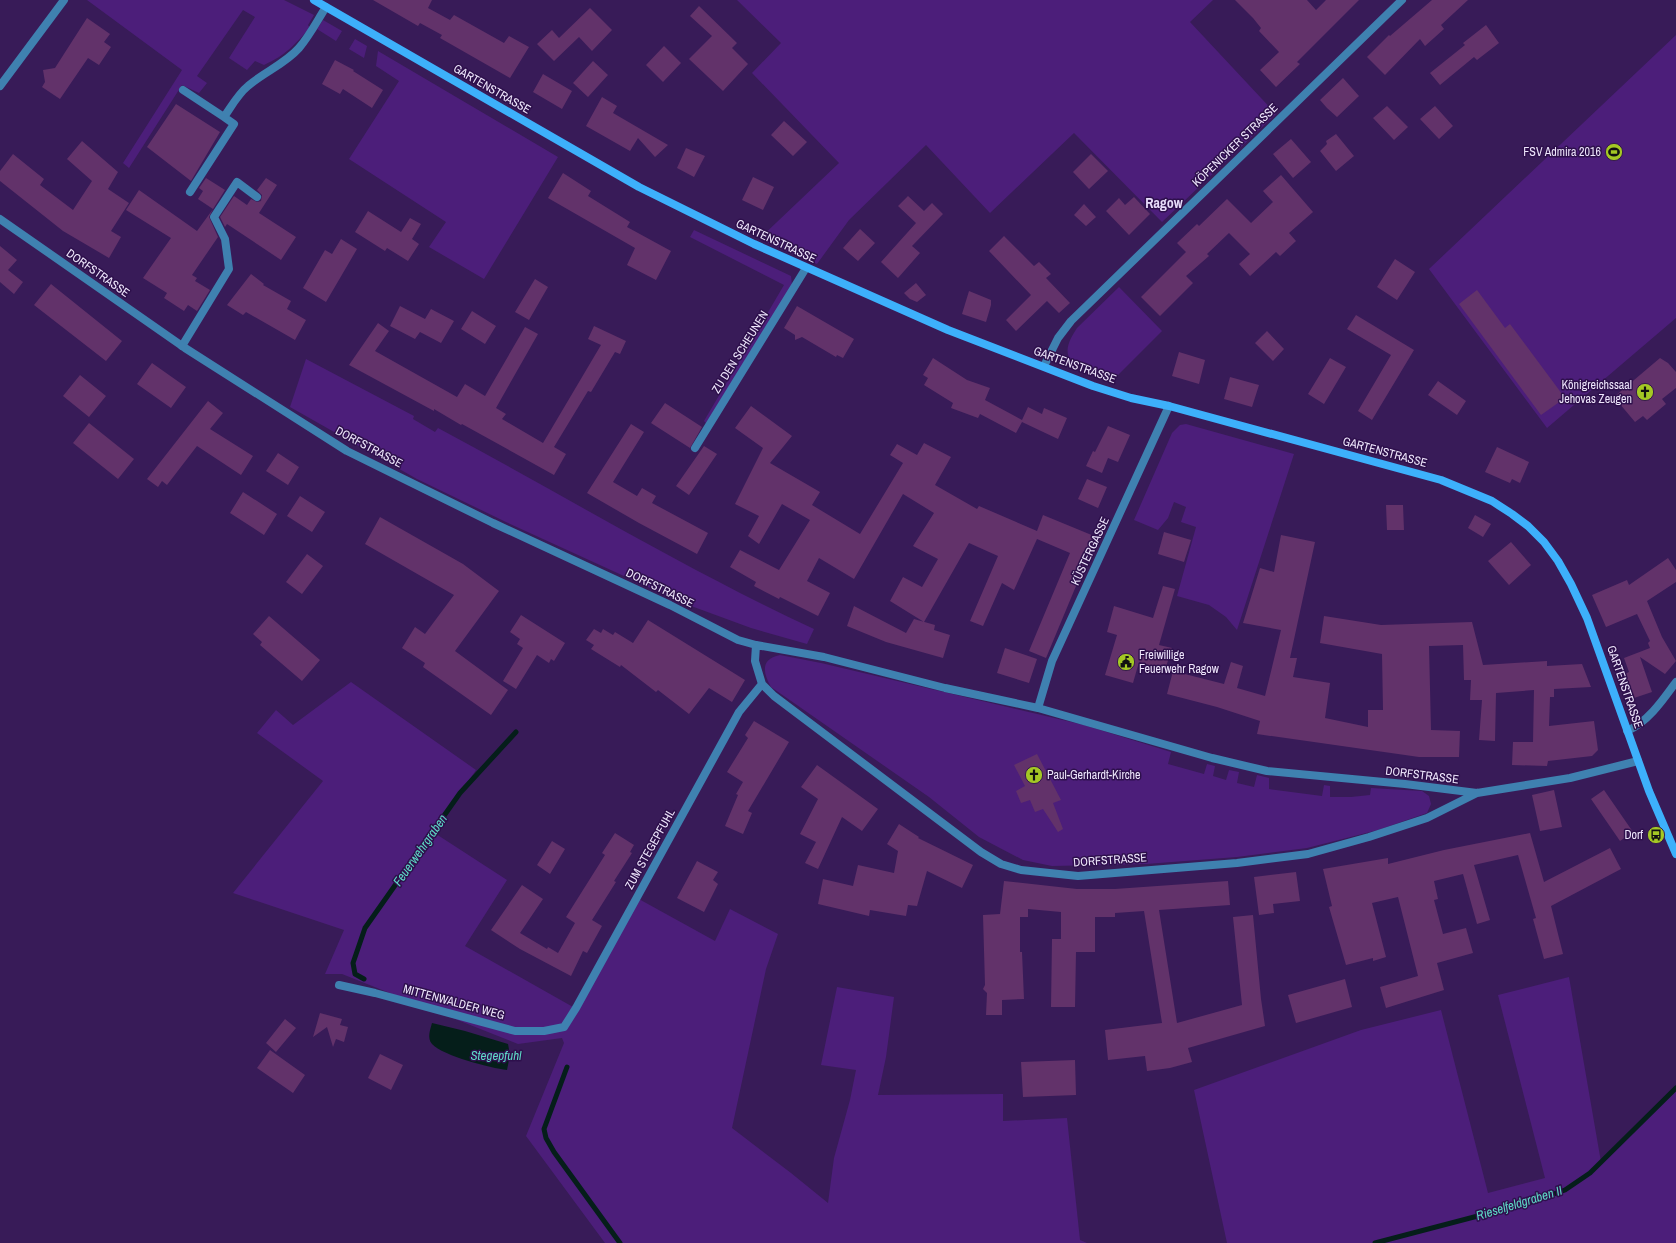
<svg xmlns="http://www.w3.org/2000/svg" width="1676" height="1243" viewBox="0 0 1676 1243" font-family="'Archivo Narrow',sans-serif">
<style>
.green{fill:#4c1e7a}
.water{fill:#051e1a}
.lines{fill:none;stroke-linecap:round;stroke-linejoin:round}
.stream{stroke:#051e1a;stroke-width:5}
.building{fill:#62326a}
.lane{stroke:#3f81b0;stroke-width:8}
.street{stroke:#3f81b0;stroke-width:8}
.secondary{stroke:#3db0fb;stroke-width:8}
.labels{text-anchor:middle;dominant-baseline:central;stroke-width:3;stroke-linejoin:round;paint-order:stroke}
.street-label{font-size:12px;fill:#eee6fc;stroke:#2e104c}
.poi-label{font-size:12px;fill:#eee6fc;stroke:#2e104c;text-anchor:end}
.water-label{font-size:13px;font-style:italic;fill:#5ed9c6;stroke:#2e104c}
.quarter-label{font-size:14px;font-weight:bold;fill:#e7dcfa;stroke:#2e104c}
</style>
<rect width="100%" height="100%" fill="#381b58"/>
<path class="green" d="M87,0H284L314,15L308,25L310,28C294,45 286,55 264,65L255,61L247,70L229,58L255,17L243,10L197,76L207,83L199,93L182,85L129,168L123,163L182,70Z
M737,0H1213L1190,22L1276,114L1162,222L1074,133L990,213L926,145L849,220L817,264L759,239L839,163L752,73L781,43Z
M323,20L342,31L336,41L317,29Z
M1676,35V318L1547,428L1429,269Z
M355,39L367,46L364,58L349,49Z
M378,51L558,157L484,279L429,247L446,222L349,159L399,81L376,66Z
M694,230L791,276L792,285L706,423L704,421L784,285L690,237Z
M1119,287L1162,331L1115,378L1073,363C1062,352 1070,339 1077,328Z
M306,359L414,416L413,419L435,432L438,428C563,495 685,569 814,629L807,644L751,628L683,603L506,522L417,479L290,407Z
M1186,424L1294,454L1237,630L1226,617L1209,605L1177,596L1196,527L1181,522L1186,507L1174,502L1168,518L1158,530L1134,520L1172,433L1180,425Z
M780,655L821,663L1084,725L1171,752L1168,764L1204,774L1207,764L1215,766L1213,776L1226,780L1229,770L1239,772L1237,783L1254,787L1257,775L1269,778V789L1322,796L1324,785L1330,786V797H1351L1370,795L1371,788L1422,791L1429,796L1431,804L1427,813L1378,830L1307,848L1237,857L1146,864L1052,866L1023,860L979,837L929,797L771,687C763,673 760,659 780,655Z
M351,682L476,770L433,832L507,880L465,946L573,1007L637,898L715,941L730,909L778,934L766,969L732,1128L791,1173L828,1203L834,1158L850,1100L856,1070L821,1065L837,987L894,997L886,1057L878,1095L1003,1094V1121L1067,1118L1080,1240L1087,1243H605L526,1136L564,1043L562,1038L518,1044L342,974H325L344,930L233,893L323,781L257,733L276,710L293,725Z
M1569,977L1601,1162L1676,1089V1243H1227L1194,1090L1361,1030L1441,1010L1488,1193L1545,1178L1498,995Z"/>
<path class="water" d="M432,1023L465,1031L508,1044L510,1055L507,1070C491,1068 443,1056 432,1044C427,1038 430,1030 432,1023Z"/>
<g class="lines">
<path class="stream" d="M364,979L355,974L353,963L365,928L460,793L516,732
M567,1067L544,1129L546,1138L554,1152L620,1243
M1375,1243L1531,1202L1565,1190L1590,1173L1676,1088"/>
</g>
<path class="building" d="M373,0H432L428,8L450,20L454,15L504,43L509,36L529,47L510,78L440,38L442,35L420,23L418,26Z
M1235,0H1307L1316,10L1326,0H1359L1297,62L1300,64L1276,87L1260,70L1279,52L1259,31L1261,28L1253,18Z
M1432,0H1468L1441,25L1444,29L1425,46L1420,39L1385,75L1367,57L1389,35L1390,36Z
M699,6L737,43L732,48L748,64L723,91L689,59L712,36L690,16Z
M590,8L612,30L592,51L579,37L554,61L537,44L552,30L559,38Z
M87,18L110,34L104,42L111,47L99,65L88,58L60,99L42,87L45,82L43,70L55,68Z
M1486,25L1499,43L1477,60L1474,57L1440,85L1430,73L1465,45L1463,43Z
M664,46L681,63L663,82L646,65Z
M335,60L354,70L353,71L383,90L372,108L343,89L340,94L322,84Z
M593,61L608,75L588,97L573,83Z
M543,74L572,91L562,109L533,92Z
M1343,78L1359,96L1337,117L1327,108L1320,100Z
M602,97L617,106L613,113L668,145L655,157L638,138L630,151L586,126Z
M176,104L220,132L191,181L147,147Z
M1387,106L1408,127L1394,140L1373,118Z
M1435,106L1453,126L1439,139L1420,119Z
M784,121L807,142L793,156L771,135Z
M1336,134L1354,156L1336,171L1320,151L1327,144L1326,141Z
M1291,139L1311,162L1293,178L1273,154Z
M82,141L118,172L108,189L129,203L111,231L121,237L109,258L63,231L0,181V171L13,154L44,179L40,185L73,210L92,181L67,159Z
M686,148L705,156L694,177L677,168Z
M1091,154L1108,171L1089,189L1073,172Z
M563,173L591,191L588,196L630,222L627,227L671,251L656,280L627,265L635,248L548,198Z
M1281,175L1313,212L1289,233L1296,241L1280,256L1276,252L1250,276L1239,264L1250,254L1229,233L1207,254L1209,256L1186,276L1193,283L1160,316L1141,297L1186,252L1177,243L1197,224L1199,226L1227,199L1251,223L1273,202L1263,191Z
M753,177L774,187L763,210L742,200Z
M206,178L225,190L213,209L198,199L203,191L199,188Z
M266,178L277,185L259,213L296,237L281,260L227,224L225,227L220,217L234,196L247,205L251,199L257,202L261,201L262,195L257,190Z
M139,190L197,231L213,209L209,217L218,237L192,275L197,278L195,281L210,290L197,311L188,305L184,311L164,298L167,293L143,278L171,238L126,210Z
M908,196L924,211L932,203L943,214L912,246L920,253L898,278L881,262L916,223L898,206Z
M1134,197L1150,214L1129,235L1106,211L1119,198L1125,205Z
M1084,204L1096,217L1086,226L1074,215Z
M368,211L401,232L410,218L421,224L412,239L419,244L408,261L387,248L385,251L355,232Z
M860,229L875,243L858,261L843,248Z
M1004,236L1034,266L1039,262L1051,274L1046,278L1070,303L1059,313L1047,301L1016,331L1006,320L1031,295L989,251Z
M341,239L357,249L326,302L303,288L325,250L332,254Z
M0,246L17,260L8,270L23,282L14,294L0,282Z
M1395,259L1415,272L1397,300L1377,287Z
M251,274L264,284L263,285L291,301L287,309L306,320L295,340L246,312L243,315L227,305Z
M535,279L548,287L529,320L515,312Z
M916,283L926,295L917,302L910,299L904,293Z
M51,284L122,341L106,361L34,305Z
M1477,290L1505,328L1510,324L1565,398L1541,415L1459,304Z
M969,291L991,300V305L986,322L962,314Z
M400,306L425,319L431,309L454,321L441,343L420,332L415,339L390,326Z
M797,306L854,339L843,358L837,355L836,357L802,337L795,340V335L784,328Z
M472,311L496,326L485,344L461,329Z
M1356,315L1414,350L1372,420L1358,411L1391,355L1347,329Z
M378,323L389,331L375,351L457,397L465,384L485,396L525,327L538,334L496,408L506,414L502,419L543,443L601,345L588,339L594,326L626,341L620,354L615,352L591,392L588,391L554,447L566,454L554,475L462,424L461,425L434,409V411L349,365Z
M1267,331L1284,349L1273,361L1255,343Z
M1179,352L1205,360L1199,384L1172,376Z
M933,358L967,380L990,388L985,400L1022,420L1028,407L1042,414L1044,408L1067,418L1058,439L1022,422L1016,433L980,414L978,418L951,408L953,403L924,385L928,378L923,375Z
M1330,358L1346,367L1324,404L1308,394Z
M1660,358L1668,363L1676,372V388L1662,399L1666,404L1647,420L1643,416L1635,422L1614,397Z
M152,363L186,387L171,408L137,384Z
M80,375L106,396L89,417L63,396Z
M1230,377L1259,385L1252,407L1224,399Z
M1438,381L1466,401L1457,415L1428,395Z
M208,401L223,413L210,429L253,456L241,475L197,446L167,485L162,481L158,487L147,479Z
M665,403L702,427L690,448L651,423Z
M751,406L792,436L770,463L820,492L812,505L860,534L903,463L890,455L897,444L917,455L924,443L951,457L935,485L977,509L979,506L1037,531L1043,515L1094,536L1084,561L1086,562L1046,658L1029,651L1070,553L1037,539L1014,590L1002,583L983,626L970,621L998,556L969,543L924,622L890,601L903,577L922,587L938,559L913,546L934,513L903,494L854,579L819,558L807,581L830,593L818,616L780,597L779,599L754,586L756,582L730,567L740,550L779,570L810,520L782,504L759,544L748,536L759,516L735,504L763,448L735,428Z
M89,423L134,459L118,479L73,443Z
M631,424L644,432L613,482L637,496L642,488L656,496L652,503L708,533L697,554L639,523L587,493Z
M1108,426L1130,435L1118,462L1108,458L1102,473L1086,466L1093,451L1095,452Z
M704,446L717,454L689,495L676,486Z
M1497,447L1529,462L1520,483L1512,479L1510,483L1485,472Z
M278,453L299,467L288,485L266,471Z
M1087,479L1107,487L1098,508L1078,499Z
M243,492L277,514L264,535L230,513Z
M300,496L325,512L312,532L287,516Z
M1386,505H1403L1404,530H1387Z
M1475,515L1491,524L1483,537L1468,528Z
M380,517L463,564L499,591L455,651L508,690L491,715L423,667L425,663L402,648L415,627L425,634L454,595L365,544Z
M1164,532L1191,540L1184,562L1158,554Z
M1281,535L1315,542L1290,658H1297L1293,677L1330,683L1325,718L1368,727V710H1383L1382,654L1320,643L1324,616L1381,625L1472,622L1483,665L1547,661V666L1582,664L1591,687L1554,689V697H1550L1549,726L1594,721L1598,750L1592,756L1548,761L1547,766L1512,765L1513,742H1533L1534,690L1496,693L1495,741L1479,740L1482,700H1470L1471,680H1464L1463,645L1429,646L1431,730L1460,731L1459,757H1419L1257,734L1260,721L1217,707L1167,694L1173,671L1224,684L1231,662L1243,666L1237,688L1265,696L1281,630L1243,623L1260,568L1274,572Z
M1511,542L1531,565L1509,585L1488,561Z
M307,554L323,566L302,594L286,582Z
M1668,558L1676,570V582L1647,601L1662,637L1676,661L1665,674L1640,657L1652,692L1634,698L1625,674L1629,672L1624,658L1650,648L1648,643L1650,641L1637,614L1606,627L1592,595L1627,580L1629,585Z
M1163,586L1175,589L1159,645L1172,648L1165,670L1139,662L1133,683L1105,675L1117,635L1107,632L1114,606L1153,618Z
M854,606L906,633L914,619L935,625L934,630L950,635L943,658L886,642L847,626Z
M521,615L565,643L554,661L551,659L549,663L537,655L516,689L503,681L523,648L517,644L520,639L510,632Z
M269,616L320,660L302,681L260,645L262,642L253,634Z
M648,620L745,680L732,702L709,688L689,714L658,690L656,692L621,665L620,667L591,649L594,645L586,640L594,629L601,633L603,629L613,635L615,632L633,643Z
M1005,648L1037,659L1029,683L997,673Z
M754,721L789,742L748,811L752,813L743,834L725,826L738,795L736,794L743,782L727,772L748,738L745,735Z
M1037,754L1061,800L1053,803L1063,829L1058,832L1043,809L1035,812L1030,800L1021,803L1016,791L1025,786L1014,765Z
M817,765L878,809L862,831L842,817L818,869L805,863L816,842L800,834L818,799L801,787Z
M1554,790L1562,827L1540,831L1532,795Z
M1604,790L1633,832L1620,841L1591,799Z
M899,824L919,837L918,838L973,865L962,888L927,871L917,906L908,905L906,916L870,910L869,916L818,904L823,879L853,886L858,865L894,873L898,851L887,844Z
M615,833L634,845L630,852L632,853L614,881L616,882L592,920L602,926L587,953L583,951L571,976L520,949L491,930L522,885L543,899L520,933L547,949L548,947L558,953L575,923L566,917L605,855L602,853Z
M1530,833L1544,882L1610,848L1621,869L1551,906L1563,954L1544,959L1533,919L1536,918L1518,855L1474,865L1490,920L1477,924L1463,874L1434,881L1438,899L1434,900L1443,934L1466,928L1473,953L1437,963L1444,990L1386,1008L1380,987L1418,976L1398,897L1372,903L1386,957L1373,961V958L1346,965L1329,907L1332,906L1323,869L1388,858V864L1444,850Z
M552,841L565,849L550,874L537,865Z
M697,861L718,872L713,880L718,884L704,912L677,898Z
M1296,872L1300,901L1273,904L1274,913L1259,915L1254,877Z
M1004,881L1077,889H1115L1228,881L1230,905L1159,910L1177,1023L1242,1005L1233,917L1253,915L1261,999L1265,1026L1188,1048L1192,1062L1170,1068L1147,1071L1145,1056L1108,1060L1105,1030L1162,1023L1144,911L1115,913V917H1095V952H1076L1075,1007H1051L1052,939H1061V912L1028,909V917H1020V952H1022L1024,999L1002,1000V1015H986L987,993L983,989L985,985L983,915L1000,914Z
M1345,979L1352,1007L1296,1023L1288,995Z
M320,1013L342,1019L340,1025L348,1027L344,1042L336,1039L333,1047L327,1027L313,1037Z
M285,1019L296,1028L276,1052L266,1043Z
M270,1050L305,1075L293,1093L257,1068Z
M380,1054L403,1065L391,1090L368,1078Z
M1075,1060L1076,1095L1023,1097L1021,1062Z"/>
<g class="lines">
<path class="lane" d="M183,90L224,117C231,107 238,94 248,86C264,72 285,64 299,48C310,35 317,21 326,7
M190,192L234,124L224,117
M182,346L229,269L225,239L214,217L237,182L257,197"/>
<path class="street" d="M0,86L64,0
M0,219L185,348L347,451L493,523L670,605L738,640L756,645L824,657L945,688L1038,708L1212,758L1267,771L1405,784L1477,793L1570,778L1638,761
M1044,366L1058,338L1071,321L1402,0
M695,448L806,268
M756,645L755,661L762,684L774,696L981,852L1001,864L1021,870L1078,876L1237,863L1308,854L1369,837L1427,818L1477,793
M1038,708L1052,661L1169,406
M1627,731C1648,722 1663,700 1676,682
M339,985L375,993L515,1031H544L564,1027L576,1008L739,712L762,684"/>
<path class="secondary" d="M314,0L639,187L754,244L948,330L1093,386L1131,398L1169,406L1441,480L1492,501L1512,514L1528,526L1544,542L1558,561L1571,584L1587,618L1649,791L1676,854"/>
</g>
<defs>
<symbol id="stadium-disc" viewBox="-11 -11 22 22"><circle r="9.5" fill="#a4c824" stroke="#2e104c"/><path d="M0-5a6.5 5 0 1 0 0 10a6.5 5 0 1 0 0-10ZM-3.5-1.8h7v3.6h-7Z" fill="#111"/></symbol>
<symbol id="church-disc" viewBox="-11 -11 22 22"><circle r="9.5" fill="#a4c824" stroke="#2e104c"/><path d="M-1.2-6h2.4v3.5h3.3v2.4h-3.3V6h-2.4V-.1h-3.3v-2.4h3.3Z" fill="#111"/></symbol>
<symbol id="civic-disc" viewBox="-11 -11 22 22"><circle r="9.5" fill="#a4c824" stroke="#2e104c"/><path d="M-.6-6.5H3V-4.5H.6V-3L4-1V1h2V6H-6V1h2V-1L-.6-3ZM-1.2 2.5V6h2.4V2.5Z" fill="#111"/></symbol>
<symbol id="bus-disc" viewBox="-11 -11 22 22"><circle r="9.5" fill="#a4c824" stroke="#2e104c"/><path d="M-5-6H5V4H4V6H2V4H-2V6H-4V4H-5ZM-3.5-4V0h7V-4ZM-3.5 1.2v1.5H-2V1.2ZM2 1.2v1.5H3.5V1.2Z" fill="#111"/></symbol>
</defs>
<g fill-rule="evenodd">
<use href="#stadium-disc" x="1604" y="142" width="20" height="20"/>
<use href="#church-disc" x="1635" y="382" width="20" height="20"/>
<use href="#civic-disc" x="1116" y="652" width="20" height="20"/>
<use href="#church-disc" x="1024" y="765" width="20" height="20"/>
<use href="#bus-disc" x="1646" y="825" width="20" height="20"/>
</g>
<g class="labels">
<g class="street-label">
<text transform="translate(492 89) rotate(30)">GARTENSTRASSE</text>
<text transform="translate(1235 145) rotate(-44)">KÖPENICKER STRASSE</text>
<text transform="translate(776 241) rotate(25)">GARTENSTRASSE</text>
<text transform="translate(98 273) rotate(35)">DORFSTRASSE</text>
<text transform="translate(740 352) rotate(-58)">ZU DEN SCHEUNEN</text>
<text transform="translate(1075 365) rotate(20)">GARTENSTRASSE</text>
<text transform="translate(369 447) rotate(28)">DORFSTRASSE</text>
<text transform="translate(1385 452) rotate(15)">GARTENSTRASSE</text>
<text transform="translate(1090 551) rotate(-65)">KÜSTERGASSE</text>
<text transform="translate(660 588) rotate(26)">DORFSTRASSE</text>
<text transform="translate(1625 687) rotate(71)">GARTENSTRASSE</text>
<text transform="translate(1422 775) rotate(7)">DORFSTRASSE</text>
<text transform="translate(650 849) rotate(-61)">ZUM STEGEPFUHL</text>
<text transform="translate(1110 860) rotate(-4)">DORFSTRASSE</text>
<text transform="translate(454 1002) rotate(15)">MITTENWALDER WEG</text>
</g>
<g class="poi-label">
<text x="1601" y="152">FSV Admira 2016</text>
<text x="1632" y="385">Königreichssaal<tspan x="1632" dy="14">Jehovas Zeugen</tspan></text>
<text x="1139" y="655" text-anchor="start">Freiwillige<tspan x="1139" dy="14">Feuerwehr Ragow</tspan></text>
<text x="1047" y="775" text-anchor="start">Paul-Gerhardt-Kirche</text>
<text x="1643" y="835">Dorf</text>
</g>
<g class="water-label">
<text transform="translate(420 850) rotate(-55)">Feuerwehrgraben</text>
<text x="496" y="1055">Stegepfuhl</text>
<text transform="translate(1519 1203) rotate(-17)">Rieselfeldgraben II</text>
</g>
<g class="quarter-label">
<text x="1164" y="203">Ragow</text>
</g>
</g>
</svg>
